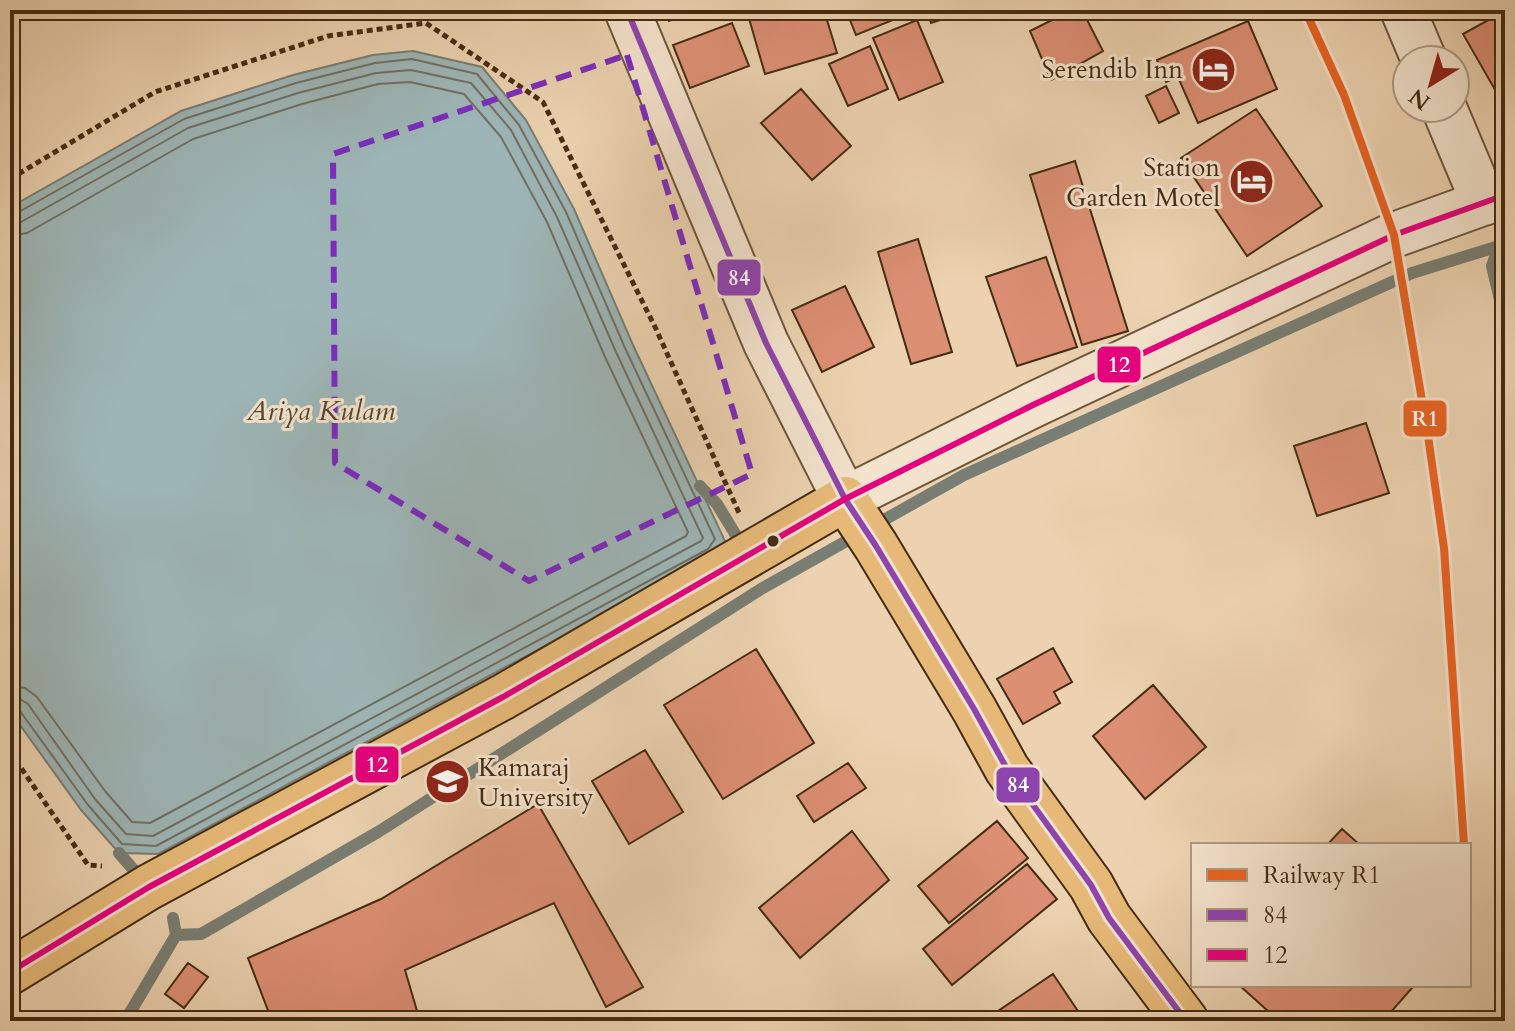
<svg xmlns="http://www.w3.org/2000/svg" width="1515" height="1031" viewBox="0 0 1515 1031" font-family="Cardo,serif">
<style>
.water{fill:#9db5b6;stroke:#797e74;stroke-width:2}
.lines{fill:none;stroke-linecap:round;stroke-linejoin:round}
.shore{stroke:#707064;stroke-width:2}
.stream{stroke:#797e74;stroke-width:12}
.building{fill:#dd8f74;stroke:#442c12;stroke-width:2}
.minor-casing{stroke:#6e563a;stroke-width:48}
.major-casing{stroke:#442c12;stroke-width:48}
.path{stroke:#442c12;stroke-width:5;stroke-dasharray:6 4;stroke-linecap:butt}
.minor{stroke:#f3e2cc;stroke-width:44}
.major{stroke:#e6b978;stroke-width:44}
.bus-1-casing{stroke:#f3e2cc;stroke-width:12}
.bus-2-casing{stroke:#f3e2cc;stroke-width:12}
.bus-1{stroke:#8e44ad;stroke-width:6}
.bus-2{stroke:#e5007d;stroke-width:6}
.rail-1-casing{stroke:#f3e2cc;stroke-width:14}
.rail-1{stroke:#e96221;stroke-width:8}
.marked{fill:none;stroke:#7b2cbf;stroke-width:6;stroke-dasharray:16 10;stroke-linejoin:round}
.bus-dot{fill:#442c12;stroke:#f3e2cc;stroke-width:3}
.labels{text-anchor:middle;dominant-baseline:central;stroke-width:6;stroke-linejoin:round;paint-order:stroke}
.poi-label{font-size:26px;fill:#442c12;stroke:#f3e2cc;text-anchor:end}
.water-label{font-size:28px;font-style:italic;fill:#564733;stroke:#f3e2cc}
.line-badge{stroke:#f3e2cc;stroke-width:3}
.badge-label{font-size:22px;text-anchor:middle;font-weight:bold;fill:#fff}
</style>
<rect width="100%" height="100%" fill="#ecd2b0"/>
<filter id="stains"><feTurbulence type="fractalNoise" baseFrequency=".0025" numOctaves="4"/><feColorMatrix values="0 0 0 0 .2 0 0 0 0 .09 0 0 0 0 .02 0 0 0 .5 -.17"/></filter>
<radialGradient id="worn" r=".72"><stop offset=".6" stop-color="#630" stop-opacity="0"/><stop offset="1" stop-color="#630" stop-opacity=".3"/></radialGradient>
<path class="water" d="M413,51L482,67L526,120L574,209L633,345L725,541L714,555L158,854L119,853L81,810L10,711V209L16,204L181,111L293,75L373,55Z"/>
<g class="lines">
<path class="shore" d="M10,214L17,213L184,119L296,83L375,63L412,59L477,74L519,125L566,212L625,348L715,539L708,549L156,846L122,844L88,805L20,711L15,708L10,707
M10,224L21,222L188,128L298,93L376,73L411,70L471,83L511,130L557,217L616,352L703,538L701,541L153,836L126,834L95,799L28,704L20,699L10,697
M10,236L27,233L193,139L302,104L378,84L410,82L464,94L501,137L547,222L605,357L688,532L686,536L150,823L132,822L105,791L37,697L25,688L10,685"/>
<path class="stream" d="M1502,244L1499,246L1492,266L1505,321
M700,486L717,504L740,542
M119,853L139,876L137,882
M176,935L201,934L378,832L761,589L964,475L1412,273L1499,246
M125,1021L176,935L173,918"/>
</g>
<path class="building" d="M665,10H697L669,21Z
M766,10H824L837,53L765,74L748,15Z
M846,10H909L910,13L856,35Z
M927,10H972L931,23Z
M1072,10H1082L1103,51L1051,80L1030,31Z
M1505,11V91L1498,95L1463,34Z
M917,20L943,82L899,100L873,38Z
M1248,21L1277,89L1198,123L1178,77L1166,82L1157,60Z
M732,23L749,66L690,88L673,45Z
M870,46L888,89L848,106L829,64Z
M1166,86L1179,113L1159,123L1146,96Z
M801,89L851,146L812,180L761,123Z
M1256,109L1322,206L1247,256L1181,158Z
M1075,161L1128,331L1082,345L1030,175Z
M918,239L952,352L911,364L878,252Z
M1046,257L1077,347L1017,366L986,277Z
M845,286L874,347L822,372L792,310Z
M1366,423L1389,493L1317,516L1294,446Z
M1053,648L1072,682L1054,692L1060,703L1023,724L997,679Z
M756,649L814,743L723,799L664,705Z
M1153,685L1206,747L1145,799L1093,736Z
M645,750L683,812L629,844L592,781Z
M848,763L866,788L814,822L797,796Z
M538,804L643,987L606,1007L554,903L405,970L420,1021H272L248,958L381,899Z
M997,821L1028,858L949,923L918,886Z
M1342,829L1360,845H1327Z
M852,831L889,880L800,958L759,908Z
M1027,864L1057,899L952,985L923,949Z
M188,963L208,977L184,1008L165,994Z
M1053,974L1084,1020L983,1021Z
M1239,985H1409L1412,988L1383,1021H1279Z"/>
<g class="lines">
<defs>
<path id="minor" d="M627,10L766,343L845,499L1033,405L1394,235L1505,195
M1403,10L1424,60
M1444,108L1484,203"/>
<path id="major" d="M10,972L149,887L503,697L845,499L876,546L974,709L1007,769L1091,885L1109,918L1186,1021"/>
</defs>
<use href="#minor" class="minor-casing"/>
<use href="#major" class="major-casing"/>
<path class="path" d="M10,179L155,92L328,36L426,23L543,102L656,329L740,515
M10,752L88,865L102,866"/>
<use href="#minor" class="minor"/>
<use href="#major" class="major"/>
<defs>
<path id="bus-1" d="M627,10L766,343L845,499L876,546L974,709L1007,769L1091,885L1109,918L1186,1021"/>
<path id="bus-2" d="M10,972L149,887L503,697L845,499L1033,405L1394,235L1505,195"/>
</defs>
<use href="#bus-1" class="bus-1-casing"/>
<use href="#bus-2" class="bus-2-casing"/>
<use href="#bus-1" class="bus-1"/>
<use href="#bus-2" class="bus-2"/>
<defs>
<path id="rail-1" d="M1305,10L1344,95L1394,235L1428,436L1444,548L1464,845"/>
</defs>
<use href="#rail-1" class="rail-1-casing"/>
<use href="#rail-1" class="rail-1"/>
</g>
<path class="marked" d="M627,55L752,474L529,581L335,463L333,154Z"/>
<defs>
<symbol id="hotel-disc" viewBox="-11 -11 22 22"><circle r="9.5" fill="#8f2418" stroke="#f3e2cc"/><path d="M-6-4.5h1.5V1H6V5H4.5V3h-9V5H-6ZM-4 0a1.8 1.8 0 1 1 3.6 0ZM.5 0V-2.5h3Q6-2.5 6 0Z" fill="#fff"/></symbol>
<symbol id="university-disc" viewBox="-11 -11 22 22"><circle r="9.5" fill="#8f2418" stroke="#f3e2cc"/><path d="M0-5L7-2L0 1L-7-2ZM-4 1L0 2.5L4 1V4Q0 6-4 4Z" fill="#fff"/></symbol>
</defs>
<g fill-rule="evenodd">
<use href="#hotel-disc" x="1188" y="44" width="51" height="51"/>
<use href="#hotel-disc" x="1226" y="156" width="51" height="51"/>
<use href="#university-disc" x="422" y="756" width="51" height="51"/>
</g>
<circle class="bus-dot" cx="773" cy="541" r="7"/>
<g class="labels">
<g class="poi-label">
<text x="1183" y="69">Serendib Inn</text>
<text x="1220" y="167">Station<tspan x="1220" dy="30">Garden Motel</tspan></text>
<text x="478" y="767" text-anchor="start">Kamaraj<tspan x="478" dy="30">University</tspan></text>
</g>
<g class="water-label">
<text x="321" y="411">Ariya Kulam</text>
</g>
</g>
<g class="line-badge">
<rect x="716" y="258" width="46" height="39" rx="8" fill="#8e44ad"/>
<rect x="1096" y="345" width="46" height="39" rx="8" fill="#e5007d"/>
<rect x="1402" y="399" width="46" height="39" rx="8" fill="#e96221"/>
<rect x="354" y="745" width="46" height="39" rx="8" fill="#e5007d"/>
<rect x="995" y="766" width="46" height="38" rx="8" fill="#8e44ad"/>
</g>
<g class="badge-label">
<text x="739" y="285">84</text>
<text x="1119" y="372">12</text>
<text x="1425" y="426">R1</text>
<text x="377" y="772">12</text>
<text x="1018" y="792">84</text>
</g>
<rect width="1515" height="1031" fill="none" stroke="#ecd2b0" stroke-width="40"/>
<rect x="12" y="12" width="1491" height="1007" fill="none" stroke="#442c12" stroke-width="4"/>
<rect x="20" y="20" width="1475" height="991" fill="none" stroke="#442c12" stroke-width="2"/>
<rect x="1191" y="843" width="280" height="144" fill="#f3e2cc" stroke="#ad9982" stroke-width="2"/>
<rect x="1207" y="869" width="40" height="12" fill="#e96221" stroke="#ad9982" stroke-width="2"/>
<text x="1263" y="883" font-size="24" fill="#442c12">Railway R1</text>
<rect x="1207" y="909" width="40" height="12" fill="#8e44ad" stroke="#ad9982" stroke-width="2"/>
<text x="1263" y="923" font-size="24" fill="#442c12">84</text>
<rect x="1207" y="949" width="40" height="12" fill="#e5007d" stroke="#ad9982" stroke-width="2"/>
<text x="1263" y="963" font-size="24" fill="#442c12">12</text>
<g transform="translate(1431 84) rotate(217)"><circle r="38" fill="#f3e2cc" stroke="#ad9982" stroke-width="2"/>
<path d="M0-6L14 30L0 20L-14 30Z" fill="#8f2418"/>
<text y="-12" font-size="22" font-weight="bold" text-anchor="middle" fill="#442c12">N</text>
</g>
<rect width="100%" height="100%" filter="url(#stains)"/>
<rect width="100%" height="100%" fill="url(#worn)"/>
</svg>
